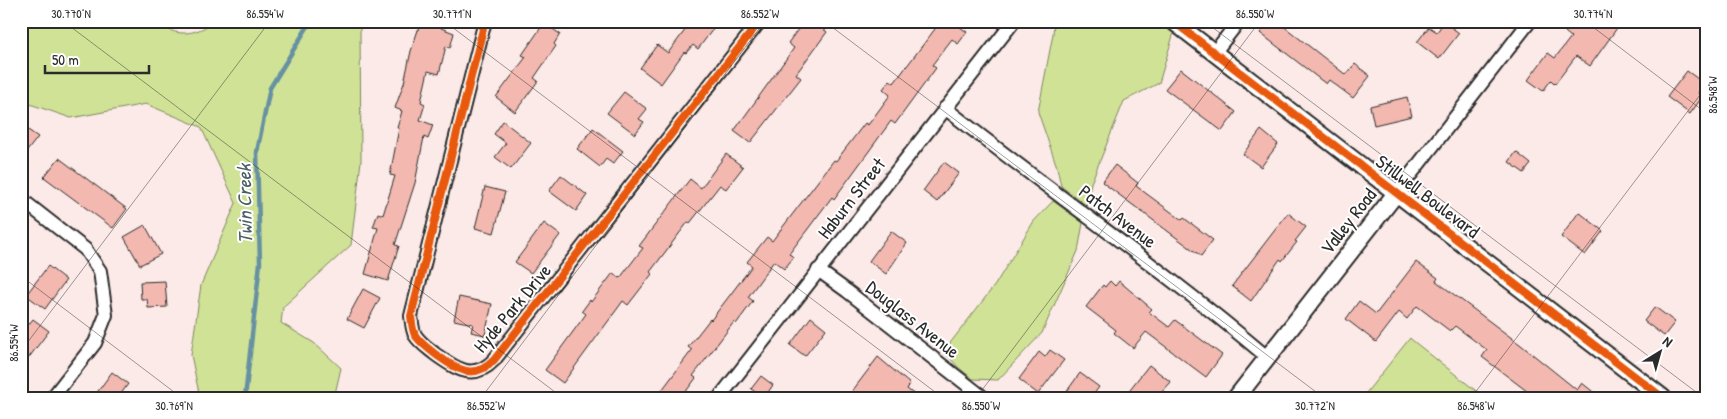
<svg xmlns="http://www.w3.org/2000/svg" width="1727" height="419" viewBox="0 0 1727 419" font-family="'Patrick Hand',sans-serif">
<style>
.green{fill:#d0e296;stroke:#7e8660}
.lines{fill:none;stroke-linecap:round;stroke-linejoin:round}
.stream{stroke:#6691a1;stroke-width:4.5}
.building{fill:#f3b8af;stroke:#2b2b2b}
.minor-casing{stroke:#2b2b2b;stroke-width:16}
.tertiary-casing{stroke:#2b2b2b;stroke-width:20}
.minor{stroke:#fff;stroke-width:12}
.tertiary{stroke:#fff;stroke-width:16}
.cycleway-casing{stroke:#fff;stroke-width:11}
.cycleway{stroke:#e8590c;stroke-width:8}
.ticks{fill:none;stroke:#2b2b2b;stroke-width:1;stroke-opacity:0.45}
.labels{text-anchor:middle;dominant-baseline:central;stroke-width:4;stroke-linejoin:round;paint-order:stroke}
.street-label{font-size:19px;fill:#2b2b2b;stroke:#fff}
.water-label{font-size:20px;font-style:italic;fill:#495e66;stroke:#fff}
.neatline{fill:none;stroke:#2b2b2b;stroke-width:2}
.ticks-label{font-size:12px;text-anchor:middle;fill:#2b2b2b}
</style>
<rect width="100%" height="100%" fill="#fbeae7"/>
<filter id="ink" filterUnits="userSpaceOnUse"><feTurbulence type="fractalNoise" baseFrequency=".02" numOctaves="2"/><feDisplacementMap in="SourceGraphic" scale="10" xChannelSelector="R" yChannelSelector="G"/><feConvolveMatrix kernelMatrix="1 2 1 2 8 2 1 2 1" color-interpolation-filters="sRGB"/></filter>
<g filter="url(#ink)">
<path class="green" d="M21,21H157C175,39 196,35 215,21H364L360,27L361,161L351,245L283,307L281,323L314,343L341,368L334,398H200L191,355L201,285L236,203L201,127L146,104L71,118L21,101Z
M1054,21H1160L1174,32L1159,83L1124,101L1091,183L1087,206L1061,186L1057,167L1038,112L1053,34Z
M1053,201L1083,223L1078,251L1042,333L998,380L973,379L958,367L944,351L995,285L1034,221Z
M1410,338L1412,340L1485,398H1362Z"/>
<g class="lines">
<path class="stream" d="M245,398L260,263L257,152L270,88L311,21"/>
</g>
<path class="building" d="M421,21H443L441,28L454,33L450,48L446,46L439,74L428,71L421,102L425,104L420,120L433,125L428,139L424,137L415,183L395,245L399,246L388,281L365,274L378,228L373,227L378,213L383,215L395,176L390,175L399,128H397L402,111L395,108L404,83L411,51Z
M692,21H710L716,25L698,49L693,45L686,53L684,52L661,84L640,68L657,45L668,53Z
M804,21H813L827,32L796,74L801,78L750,143L734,131L794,48L788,43Z
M941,21H965L960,27L967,32L958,44L952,39L932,65L936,68L895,124L891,121L834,199L832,197L789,254L794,257L784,269L774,261L748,297L753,301L736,324L734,322L693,376L696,378L681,398H656L692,350L688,347L710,319L711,320L752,266L747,262L767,237L772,241L834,160L836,161L865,123L868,125L890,95L883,89L890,80L894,83Z
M1269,21H1277L1346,75L1355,64L1370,76L1353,98L1329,80L1326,84L1260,33Z
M1573,21H1622L1590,66L1576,56L1555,84L1551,80L1543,91L1528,80L1548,53L1555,58L1571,37L1565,32Z
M1444,22L1459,33L1439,59L1417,42L1429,27L1437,32Z
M544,23L560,34L554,44L556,46L534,78L538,81L515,112L496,97L526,57L522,55Z
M1181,69L1236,112L1222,131L1165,89Z
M1687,71L1705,84L1698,93L1703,96L1690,114L1667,97Z
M624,92L647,109L639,119L644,122L635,134L607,113Z
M1407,97L1412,116L1374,125L1370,106Z
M503,121L531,143L511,169L495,157L506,143L494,134Z
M21,125L38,137L21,159Z
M593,128L623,151L613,164L606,159L600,167L577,149Z
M1261,130L1278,144L1261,167L1243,154Z
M1516,152L1531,164L1524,173L1509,162Z
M726,154L743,167L726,189L720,185L690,223L688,222L650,272L652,274L628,305L623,301L563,383L545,370L586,314L582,311L590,300L591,302L613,273L620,278L643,248L639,246L690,179L701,188Z
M59,158L127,209L113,228L44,177Z
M944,162L959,173L937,202L923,191Z
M1115,165L1138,183L1136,186L1182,220L1184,218L1213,240L1201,256L1102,182Z
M561,175L587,195L576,211L549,191Z
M485,187L505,192L494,233L475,228Z
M1579,212L1603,231L1585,255L1561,237Z
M1288,213L1306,227L1295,241L1297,242L1282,261L1280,259L1251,301L1232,286Z
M544,223L560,235L531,273L515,262Z
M145,225L161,254L140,265L124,237Z
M891,231L907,243L886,274L869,261Z
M1416,262L1438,278L1436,281L1521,345L1577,390L1582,383L1601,398H1536L1482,357L1487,350L1455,326L1450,331L1417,306L1407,319L1399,312L1376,342L1346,319L1359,301L1376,314Z
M48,266L66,280L45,309L26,295Z
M165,281L167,307L148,308L147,299H141L140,282Z
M1110,281L1115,286L1119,281L1152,309L1149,312L1169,327L1175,320L1222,355L1206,377L1146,332L1133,348L1114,333L1116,330L1086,307L1103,285L1105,287Z
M363,289L380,298L364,328L347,319Z
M459,297L492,304L485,335L471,332L473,324L454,320Z
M1655,307L1675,322L1664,336L1644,321Z
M811,317L826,329L805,356L790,345Z
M33,319L49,331L21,368V334Z
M1050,350L1064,360L1038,394L1019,379L1039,352L1045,357Z
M878,357L910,384L907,389L919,398H847Z
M1149,365L1171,382L1161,393L1158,391L1152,398H1123Z
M112,372L128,384L118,398H93Z
M1080,373L1099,387L1091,398H1062Z
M761,376L773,385L764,398L751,389Z"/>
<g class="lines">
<defs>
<path id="minor" d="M485,21L411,316C412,322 412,329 415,335C420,343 428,348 435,354C455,368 473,382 494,360L760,21
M1214,53L1239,21
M945,108C1051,192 1163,269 1267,357
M1397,192L1530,21
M21,199L85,249L100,271L106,315L95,343L52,398
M818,270L847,291L984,398
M719,398L1014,21"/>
<path id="tertiary" d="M1173,21L1663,398
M1236,398L1397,192"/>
</defs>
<use href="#minor" class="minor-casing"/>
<use href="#tertiary" class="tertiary-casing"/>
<use href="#minor" class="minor"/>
<use href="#tertiary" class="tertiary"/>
<defs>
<path id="cycleway" d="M485,21L411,316C412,322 412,329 415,335C420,343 428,348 435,354C455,368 473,382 494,360L760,21
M1173,21L1663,398"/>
</defs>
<use href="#cycleway" class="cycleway-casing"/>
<use href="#cycleway" class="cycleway"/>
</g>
</g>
<path class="ticks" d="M63,21L563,398M444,21L943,398M824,21L1324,398M1204,21L1704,398M1585,21L1706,113M21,276L182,398M21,351L270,21M481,398L765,21M976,398L1260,21M1471,398L1706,87"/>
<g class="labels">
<g class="street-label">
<text transform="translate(1428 196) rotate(37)">Stillwell Boulevard</text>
<text transform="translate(851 198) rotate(-52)">Haburn Street</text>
<text transform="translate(1118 216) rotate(37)">Patch Avenue</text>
<text transform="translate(1348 221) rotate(-52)">Valley Road</text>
<text transform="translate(512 308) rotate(-50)">Hyde Park Drive</text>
<text transform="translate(913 319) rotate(38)">Douglass Avenue</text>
</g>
<g class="water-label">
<text transform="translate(244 204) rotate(-91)">Twin Creek</text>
</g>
</g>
<rect width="1727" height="419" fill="none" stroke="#fff" stroke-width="55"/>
<g transform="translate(1660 352) rotate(37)" stroke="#ffffff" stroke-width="4" paint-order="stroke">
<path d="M0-4L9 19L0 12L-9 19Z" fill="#2b2b2b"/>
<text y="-8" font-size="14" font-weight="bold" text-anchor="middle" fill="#2b2b2b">N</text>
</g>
<path d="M45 65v8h104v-8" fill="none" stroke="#2b2b2b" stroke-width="2.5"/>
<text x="52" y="65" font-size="15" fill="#2b2b2b" stroke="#ffffff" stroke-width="4" paint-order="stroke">50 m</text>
<rect x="28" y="28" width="1672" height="364" class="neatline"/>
<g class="ticks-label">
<text x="71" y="18">30.770°N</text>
<text x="265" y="18">86.554°W</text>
<text x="452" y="18">30.771°N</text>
<text x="760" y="18">86.552°W</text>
<text x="1255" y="18">86.550°W</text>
<text x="1593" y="18">30.774°N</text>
<text transform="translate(1713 95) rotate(-90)" y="4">86.548°W</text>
<text transform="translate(14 343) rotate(-90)" y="4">86.554°W</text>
<text x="174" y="410">30.769°N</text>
<text x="486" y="410">86.552°W</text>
<text x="981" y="410">86.550°W</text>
<text x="1315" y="410">30.772°N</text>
<text x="1476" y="410">86.548°W</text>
</g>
</svg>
